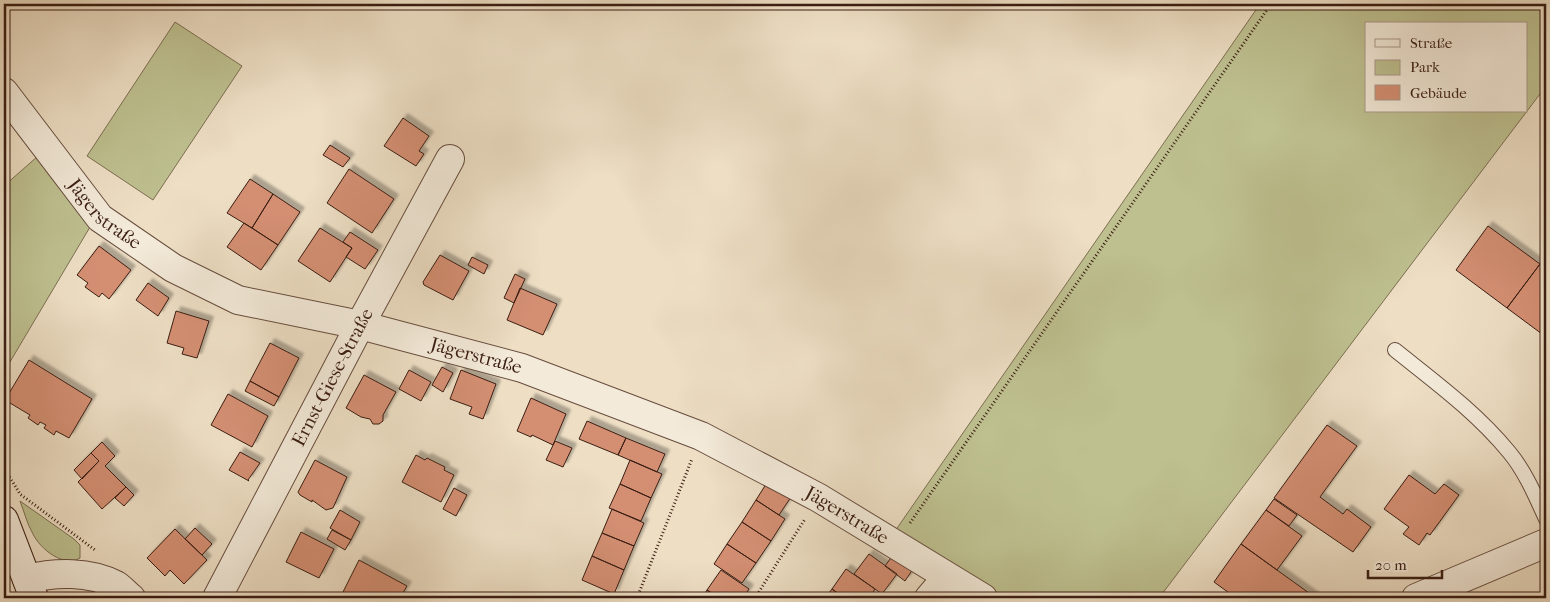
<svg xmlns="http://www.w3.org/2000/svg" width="1550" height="602" viewBox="0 0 1550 602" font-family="'IM FELL French Canon',serif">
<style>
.green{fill:#bec090;stroke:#7c6e51;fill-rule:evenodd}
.building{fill:#d48f73;stroke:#3a1d12;filter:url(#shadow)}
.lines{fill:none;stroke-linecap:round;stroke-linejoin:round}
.service-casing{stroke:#674d3e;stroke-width:16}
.minor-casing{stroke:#674d3e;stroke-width:30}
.secondary-casing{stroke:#3a1d12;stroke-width:30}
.path{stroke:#3a1d12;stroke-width:3;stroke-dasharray:1 2.5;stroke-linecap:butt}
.service{stroke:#f3ead9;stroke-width:14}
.minor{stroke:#f3ead9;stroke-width:28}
.secondary{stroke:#f3ead9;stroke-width:28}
.labels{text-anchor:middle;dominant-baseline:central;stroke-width:4;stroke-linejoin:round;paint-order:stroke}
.street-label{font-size:19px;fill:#3a1d12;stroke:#f3ead9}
</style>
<defs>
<filter id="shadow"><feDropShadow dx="4.5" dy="-4.5" stdDeviation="1" flood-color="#0004"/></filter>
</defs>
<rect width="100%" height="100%" fill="#eddec4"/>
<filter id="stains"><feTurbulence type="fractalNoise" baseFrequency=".004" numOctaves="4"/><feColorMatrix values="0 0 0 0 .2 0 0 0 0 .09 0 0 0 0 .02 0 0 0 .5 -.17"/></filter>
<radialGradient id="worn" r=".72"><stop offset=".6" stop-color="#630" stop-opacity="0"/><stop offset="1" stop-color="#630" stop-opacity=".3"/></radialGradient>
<path class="green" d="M1260,4H1546V86L1159,598H999L893,534ZM1366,24H1526V111H1366Z
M175,22L242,66L153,200L87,156Z
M38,156L93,222L4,372V186Z
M20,501L74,539L80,545V558C64,568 40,549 33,534C27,524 24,511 20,501Z"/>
<path class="building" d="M403,118L429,136L419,151L424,154L416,166L384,146Z
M330,145L350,158L343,167L323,155Z
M349,169L394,199L372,233L327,203Z
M250,179L273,194L252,228L227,213Z
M273,194L300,212L278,245L252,228Z
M244,223L278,245L261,270L227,247Z
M1488,226L1540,264L1507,308L1456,270Z
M320,228L352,248L330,282L298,261Z
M350,232L378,250L365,269L346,257L352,248L343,242Z
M99,246L131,270L109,299L102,293L99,297L85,287L88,283L77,275Z
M440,255L469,271L453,300L424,285L423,282Z
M472,257L488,265L484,274L468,265Z
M1540,264L1546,269V337L1507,308Z
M515,274L525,279L514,303L504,298Z
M148,283L169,298L158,316L136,300Z
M520,288L557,304L543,335L507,320Z
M176,311L209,321L197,358L182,354L184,348L167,343Z
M270,343L299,358L279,397L250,381Z
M29,360L92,399L69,438L56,431L54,435L44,428L46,425L40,422L38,425L28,418L30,415L5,400Z
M442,367L453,373L443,392L432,385Z
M409,370L431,382L421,401L399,389Z
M461,370L496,384L483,419L469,414L472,407L450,399Z
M364,375L396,392L383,415V421L379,424H373L370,419L361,417L346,408Z
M250,381L279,397L274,406L245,391Z
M228,394L268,416L252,447L211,425Z
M531,398L566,414L553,445L532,435L531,437L517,431Z
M587,421L626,438L618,455L579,439Z
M1327,425L1357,446L1320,497L1343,514L1347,509L1371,527L1353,552L1274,498Z
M626,438L665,454L657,472L618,455Z
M555,441L572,448L563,467L546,460Z
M102,442L115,456L105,466L126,487L102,509L78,482L99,461L91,453Z
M240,452L260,463L248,480L249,481L229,470Z
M91,453L99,461L82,479L74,470Z
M416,455L425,460L427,458L445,467L444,470L454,475L441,502L402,482Z
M315,460L347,477L333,508L326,510L312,500V502L300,495L298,492Z
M630,460L662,474L651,498L620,484Z
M1409,475L1435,494L1444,484L1459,495L1430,535L1427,533L1419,545L1403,534L1409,527L1384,509Z
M768,481L791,497L779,515L756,500Z
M620,484L651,498L641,521L609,508Z
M126,487L134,495L124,506L115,498Z
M454,488L467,495L456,516L443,509Z
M1274,499L1297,515L1289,526L1266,510Z
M756,500L785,519L771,541L742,522Z
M612,509L644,523L634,546L602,533Z
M340,510L360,522L351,540L330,528Z
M1266,510L1302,536L1277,570L1241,544Z
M742,522L771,541L756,563L727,544Z
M195,528L212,544L202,555L185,539Z
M175,529L207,560L184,584L170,570L165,576L147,558Z
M332,530L351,540L345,550L327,539Z
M301,532L334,549L319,578L286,562Z
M602,533L634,546L624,570L592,556Z
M727,544L756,563L742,583L714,564Z
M1241,544L1277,570L1316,598H1236L1214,582Z
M869,554L897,574L882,594L854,574Z
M893,555L913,569L905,581L885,566Z
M592,556L624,570L614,594L582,580Z
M359,560L407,586L400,598H349L342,594Z
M846,569L875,589L869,598H844L832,589Z
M721,570L749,589L743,598H719L707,590Z
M832,589L844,598H825Z
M707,590L719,598H702Z"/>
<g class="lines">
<defs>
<path id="service" d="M1395,350C1435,382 1476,412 1509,452C1525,471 1536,497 1546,519"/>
<g id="minor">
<path id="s1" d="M4,92L100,218L173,268L238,300L360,325L522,368L701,436L819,498L983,598"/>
<path d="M27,579C55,572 90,571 116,585C121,588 126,594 131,598"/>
<path id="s2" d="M217,598L360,325L450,159"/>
<path d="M929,598L947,577"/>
<path d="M1416,598L1546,543"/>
</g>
<path id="secondary" d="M4,520L34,598"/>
</defs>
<use href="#service" class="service-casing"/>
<use href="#minor" class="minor-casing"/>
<use href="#secondary" class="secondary-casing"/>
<path class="path" d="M4,468L20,494L95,550
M910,523L1271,4
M637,598L692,459
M755,598L805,519"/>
<use href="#service" class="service"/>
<use href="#minor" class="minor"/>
<use href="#secondary" class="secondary"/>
</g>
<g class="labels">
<g class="street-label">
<text stroke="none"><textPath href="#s1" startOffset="159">Jägerstraße</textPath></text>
<text stroke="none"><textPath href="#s1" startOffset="564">Jägerstraße</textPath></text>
<text stroke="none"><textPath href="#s2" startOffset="249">Ernst-Giese-Straße</textPath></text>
<text stroke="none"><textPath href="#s1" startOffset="969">Jägerstraße</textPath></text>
</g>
</g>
<rect width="1550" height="602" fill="none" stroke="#eddec4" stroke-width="20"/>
<rect x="5" y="5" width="1540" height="592" fill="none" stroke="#3a1d12" stroke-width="2.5"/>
<rect x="10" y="10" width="1530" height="582" fill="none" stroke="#3a1d12"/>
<rect x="1365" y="22" width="162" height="90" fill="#f3ead9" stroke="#a99889"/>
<rect x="1375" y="39" width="25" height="8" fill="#f3ead9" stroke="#a99889"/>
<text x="1410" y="48" font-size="15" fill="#3a1d12">Straße</text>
<rect x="1375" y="60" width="25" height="15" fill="#bec090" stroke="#a99889"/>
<text x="1410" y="72" font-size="15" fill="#3a1d12">Park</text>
<rect x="1375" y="85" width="25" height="15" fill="#d48f73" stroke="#a99889"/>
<text x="1410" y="98" font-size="15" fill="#3a1d12">Gebäude</text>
<path d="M1368 570v8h74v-8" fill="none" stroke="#3a1d12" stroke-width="2.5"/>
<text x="1375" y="570" font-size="15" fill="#3a1d12" stroke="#f3ead9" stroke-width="4" paint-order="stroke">20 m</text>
<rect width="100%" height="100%" filter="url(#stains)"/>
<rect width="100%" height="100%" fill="url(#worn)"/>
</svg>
